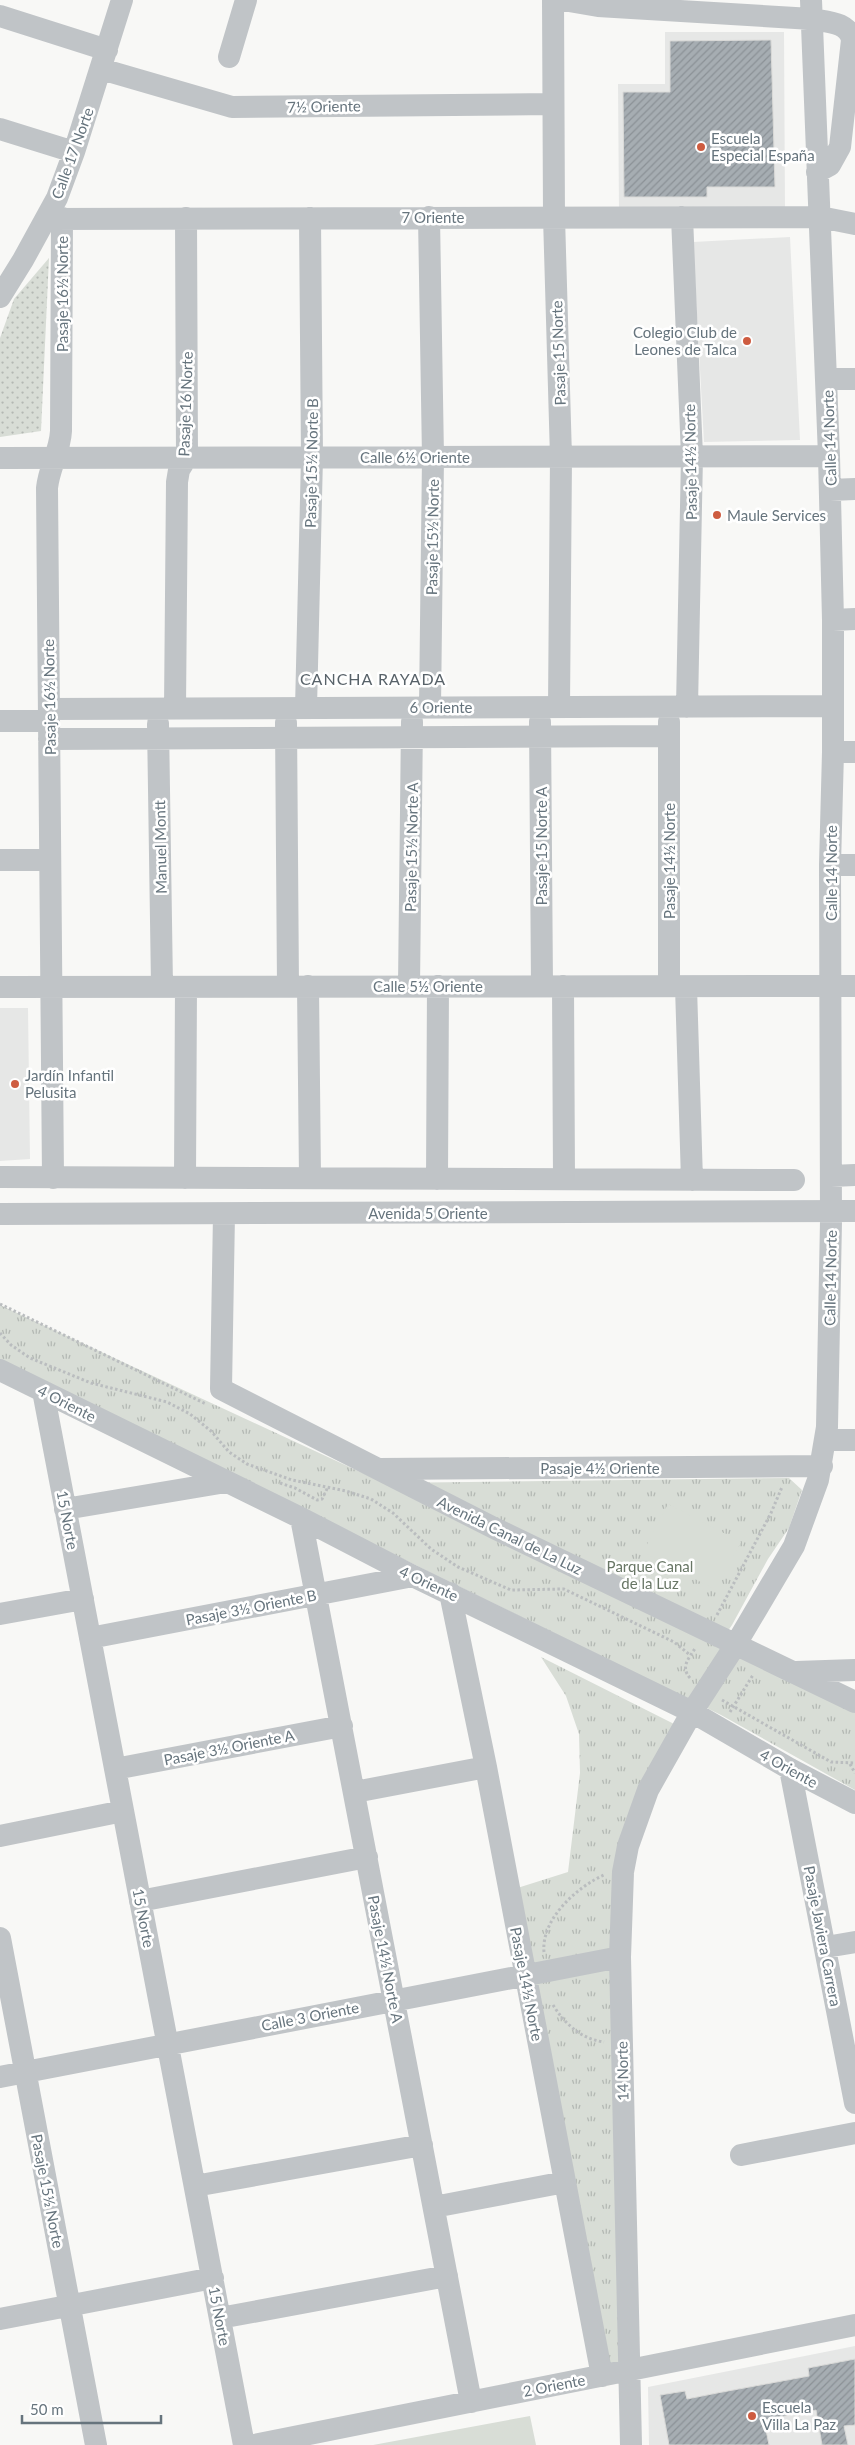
<svg xmlns="http://www.w3.org/2000/svg" width="855" height="2445" viewBox="0 0 855 2445" font-family="Lato,sans-serif">
<style>
.built{fill:#e6e7e6}
.grass{fill:url(#grass-dots)}
.park{fill:url(#park-tufts)}
.pitch{fill:#d8ddd6}
.building{fill:url(#building-hatch);stroke:#dadad8}
.lines{fill:none;stroke-linecap:round;stroke-linejoin:round}
.path{stroke:#babdbf;stroke-width:3;stroke-dasharray:2.5 2.5;stroke-linecap:butt}
.minor{stroke:#c0c4c7;stroke-width:22}
.poi-dot{fill:#ce5c40;stroke:#fff;stroke-width:2}
.labels{text-anchor:middle;dominant-baseline:central;stroke-width:5;stroke-linejoin:round;paint-order:stroke}
.street-label{font-size:15px;fill:#66747d;stroke:#fff}
.poi-label{font-size:15px;fill:#66747d;stroke:#fff;text-anchor:start}
.park-label{font-size:15px;fill:#687665;stroke:#fff}
.neighbourhood-label{font-size:16px;letter-spacing:1px;fill:#586269;stroke:#fff}
</style>
<defs>
<pattern id="grass-dots" width="8" height="8" patternUnits="userSpaceOnUse" patternTransform="scale(1.25)"><rect width="8" height="8" fill="#d8ddd6"/><path d="M2 2h.1M6 6h.1" fill="none" stroke="#b3b8b3" stroke-width="1.8" stroke-linecap="round"/></pattern>
<pattern id="park-tufts" width="24" height="20" patternUnits="userSpaceOnUse" patternTransform="scale(1.25)"><rect width="24" height="20" fill="#d8ddd6"/><path d="M3 7l-1-3M5 7V3M7 7l1-3M15 17l-1-3M17 17v-4M19 17l1-3" fill="none" stroke="#b3b8b3"/></pattern>
<pattern id="building-hatch" width="6" height="6" patternUnits="userSpaceOnUse" patternTransform="scale(1.25)"><rect width="6" height="6" fill="#a6adb2"/><path d="M-1 1l2-2M0 6l6-6M5 7l2-2" fill="none" stroke="#8b9196"/></pattern>
</defs>
<rect width="100%" height="100%" fill="#f8f8f6"/>
<path class="built" d="M665,32H784L785,211H619L618,84H665Z
M790,237L800,440L704,442L693,242Z
M0,1008H28L30,1159L0,1161Z
M855,2346V2445H649L648,2387Z"/>
<path class="grass" d="M49,258L41,431L0,437V338L14,299Z"/>
<path class="park" d="M0,1305L384,1483L789,1478L802,1490L789,1528L768,1559L732,1625L718,1645L855,1713V1790L721,1715L0,1361Z
M541,1657L686,1730L621,1849L623,2364L605,2366L511,1890L568,1872L580,1773L579,1734L566,1696Z"/>
<path class="pitch" d="M668,1504L741,1542L716,1590L643,1552Z
M530,2416L536,2445H373Z"/>
<path class="building" d="M771,40L775,187H707V197H624L623,92H670V41Z
M855,2359V2425L844,2426L848,2445H822L816,2410L764,2420L769,2445H669L660,2395L685,2391L687,2399L717,2393L809,2376L808,2368Z"/>
<g class="lines">
<path class="path" d="M0,1304L206,1404
M0,1333L11,1345L30,1358L91,1383L167,1402L190,1414L211,1431L229,1452L247,1464L292,1480L346,1491L371,1499L393,1513L431,1549L458,1567L511,1590L564,1589L674,1642L690,1655
M280,1483L295,1488L317,1500L322,1499L328,1487
M717,1615L771,1513L782,1487
M690,1678C680,1667 689,1658 696,1647
M722,1700L831,1762L855,1763
M730,1712L753,1675
M850,1764L855,1773
M544,1952C541,1919 577,1887 604,1875
M553,2005C565,2024 581,2039 604,2042"/>
<path class="minor" d="M553,0L554,217L561,457L559,707
M563,0L598,6L812,19C827,22 849,22 852,40L840,147L830,165L817,172
M0,16L107,50
M229,57L246,0
M101,69L232,107L553,104
M0,129L74,152
M429,217L433,457L430,707
M682,217L692,456L687,707
M47,219L820,217L855,224
M0,297L23,260L57,198L74,152L122,0
M827,379H855
M0,458L829,456
M830,490L855,489
M833,620L855,619
M175,708L177,482L179,470L187,457L186,218
M306,708L312,457L310,218
M49,709L833,706
M0,721H49
M540,722L542,986
M669,722V986
M286,723L288,986
M158,724L162,986
M49,739L669,736
M833,752H855
M0,860H50
M830,865H855
M308,986L310,1178
M409,986L412,722
M563,986L564,1179
M0,987L855,986
M686,987L692,1180
M831,1176L855,1175
M0,1177L794,1180
M53,1178L47,488C49,468 60,451 61,431L62,218
M185,1178L186,987
M437,1179L438,986
M0,1214L855,1211
M224,1214L221,1389L494,1528L855,1702
M0,1370L301,1518L413,1576L692,1712L790,1769L855,1803
M43,1391L244,2445
M826,1440H855
M380,1469L822,1466
M65,1509L226,1482
M301,1518L471,2402
M450,1593L486,1767L602,2376
M0,1614L83,1599
M90,1638L413,1576
M796,1672L855,1670
M115,1769L342,1726
M790,1769L855,2103
M355,1792L486,1767
M0,1836L123,1811
M140,1901L367,1857
M0,1938L96,2445
M826,1947L855,1942
M0,2077L620,1957
M741,2155L855,2133
M195,2186L422,2145
M434,2207L565,2182
M220,2318L447,2276
M0,2319L213,2278
M254,2445L855,2325
M631,2445L620,1957L623,1872L628,1846L648,1790L692,1712L736,1644L794,1546L818,1480L827,1427L831,1221L830,865L833,752V620L829,456L811,0"/>
</g>
<g class="poi-dot">
<circle cx="701" cy="147" r="5"/>
<circle cx="747" cy="341" r="5"/>
<circle cx="717" cy="515" r="5"/>
<circle cx="15" cy="1084" r="5"/>
<circle cx="752" cy="2416" r="5"/>
</g>
<g class="labels">
<g class="street-label">
<text transform="translate(324 106) rotate(-1)">7½ Oriente</text>
<text transform="translate(72 153) rotate(-70)">Calle 17 Norte</text>
<text x="433" y="217">7 Oriente</text>
<text transform="translate(62 294) rotate(-90)">Pasaje 16½ Norte</text>
<text transform="translate(558 353) rotate(-92)">Pasaje 15 Norte</text>
<text transform="translate(185 404) rotate(-88)">Pasaje 16 Norte</text>
<text transform="translate(829 438) rotate(-92)">Calle 14 Norte</text>
<text x="415" y="457">Calle 6½ Oriente</text>
<text transform="translate(690 462) rotate(-91)">Pasaje 14½ Norte</text>
<text transform="translate(311 463) rotate(-89)">Pasaje 15½ Norte B</text>
<text transform="translate(432 537) rotate(-89)">Pasaje 15½ Norte</text>
<text transform="translate(49 697) rotate(-91)">Pasaje 16½ Norte</text>
<text x="441" y="707">6 Oriente</text>
<text transform="translate(541 846) rotate(-90)">Pasaje 15 Norte A</text>
<text transform="translate(160 847) rotate(-91)">Manuel Montt</text>
<text transform="translate(411 847) rotate(-89)">Pasaje 15½ Norte A</text>
<text transform="translate(669 861) rotate(-90)">Pasaje 14½ Norte</text>
<text transform="translate(831 873) rotate(-90)">Calle 14 Norte</text>
<text x="428" y="986">Calle 5½ Oriente</text>
<text x="428" y="1213">Avenida 5 Oriente</text>
<text transform="translate(830 1278) rotate(-89)">Calle 14 Norte</text>
<text transform="translate(67 1403) rotate(27)">4 Oriente</text>
<text x="600" y="1468">Pasaje 4½ Oriente</text>
<text transform="translate(68 1520) rotate(79)">15 Norte</text>
<text transform="translate(510 1535) rotate(26)">Avenida Canal de La Luz</text>
<text transform="translate(429 1583) rotate(25)">4 Oriente</text>
<text transform="translate(251 1607) rotate(-11)">Pasaje 3½ Oriente B</text>
<text transform="translate(229 1747) rotate(-11)">Pasaje 3½ Oriente A</text>
<text transform="translate(789 1768) rotate(29)">4 Oriente</text>
<text transform="translate(144 1918) rotate(79)">15 Norte</text>
<text transform="translate(823 1936) rotate(79)">Pasaje Javiera Carrera</text>
<text transform="translate(386 1959) rotate(79)">Pasaje 14½ Norte A</text>
<text transform="translate(527 1984) rotate(79)">Pasaje 14½ Norte</text>
<text transform="translate(310 2016) rotate(-11)">Calle 3 Oriente</text>
<text transform="translate(622 2071) rotate(-91)">14 Norte</text>
<text transform="translate(48 2191) rotate(79)">Pasaje 15½ Norte</text>
<text transform="translate(220 2316) rotate(79)">15 Norte</text>
<text transform="translate(554 2385) rotate(-11)">2 Oriente</text>
</g>
<g class="poi-label">
<text x="711" y="138">Escuela<tspan x="711" dy="17">Especial España</tspan></text>
<text x="737" y="332" text-anchor="end">Colegio Club de<tspan x="737" dy="17">Leones de Talca</tspan></text>
<text x="727" y="515">Maule Services</text>
<text x="25" y="1075">Jardín Infantil<tspan x="25" dy="17">Pelusita</tspan></text>
<text x="762" y="2407">Escuela<tspan x="762" dy="17">Villa La Paz</tspan></text>
</g>
<g class="park-label">
<text x="650" y="1566">Parque Canal<tspan x="650" dy="17">de la Luz</tspan></text>
</g>
<g class="neighbourhood-label">
<text x="373" y="678">CANCHA RAYADA</text>
</g>
</g>
<path d="M22 2415v8h139v-8" fill="none" stroke="#66747d" stroke-width="2.5"/>
<text x="30" y="2415" font-size="15" fill="#66747d" stroke="#ffffff" stroke-width="4" paint-order="stroke">50 m</text>
</svg>
